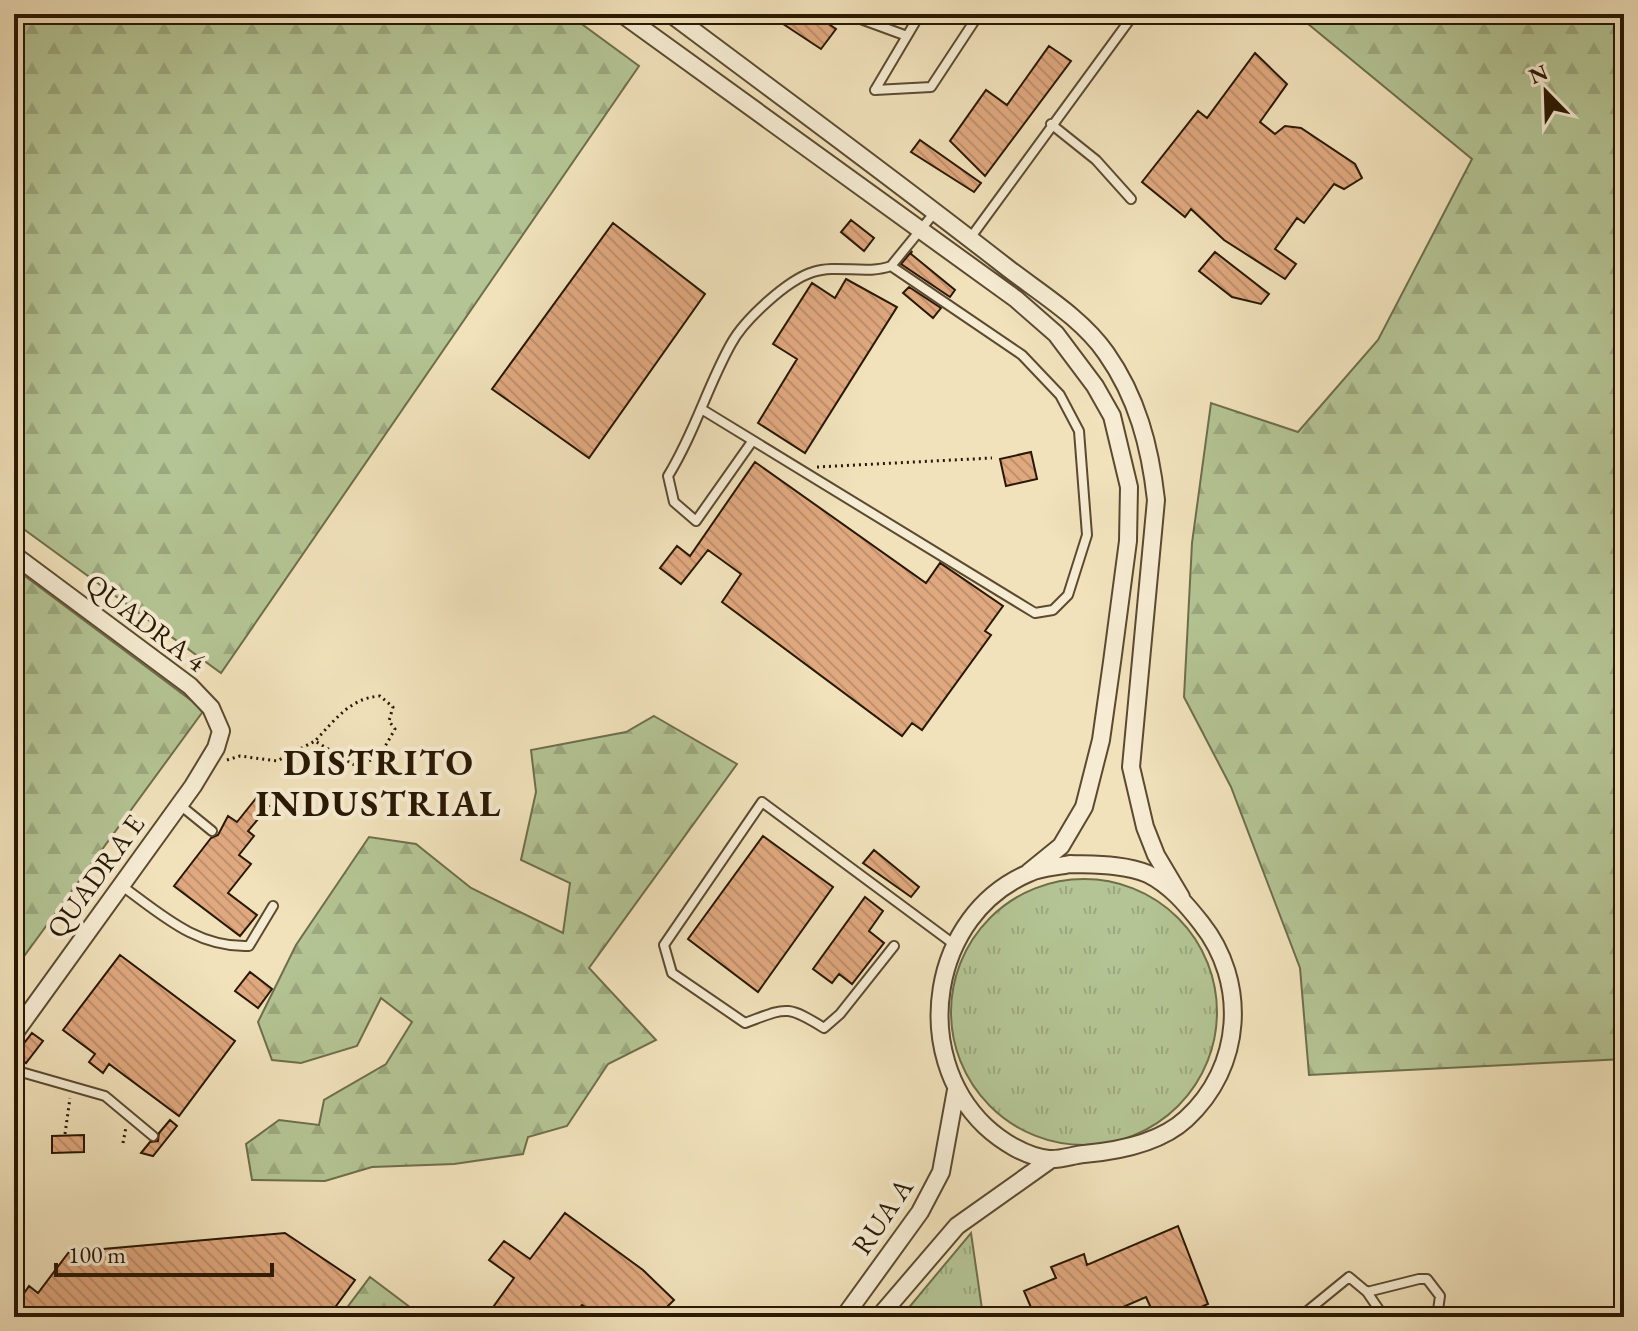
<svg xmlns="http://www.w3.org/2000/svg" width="1638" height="1331" viewBox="0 0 1638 1331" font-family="'EB Garamond',serif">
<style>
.grass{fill:url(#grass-tufts);stroke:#6e6e4b;stroke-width:2}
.forest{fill:url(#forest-firs);stroke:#6e6e4b;stroke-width:2}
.building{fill:url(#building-back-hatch);stroke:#291802;stroke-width:2}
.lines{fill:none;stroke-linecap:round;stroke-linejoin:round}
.service-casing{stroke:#5b4a30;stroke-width:12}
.minor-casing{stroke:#5b4a30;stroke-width:20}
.path{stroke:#291802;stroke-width:3;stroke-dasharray:2 4;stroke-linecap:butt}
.service{stroke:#f6ecd3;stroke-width:8}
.minor{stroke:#f6ecd3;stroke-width:16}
.labels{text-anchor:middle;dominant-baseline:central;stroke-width:8;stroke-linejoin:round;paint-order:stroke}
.street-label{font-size:28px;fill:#291802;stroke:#f6ecd3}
.district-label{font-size:36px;font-weight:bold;letter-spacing:2px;fill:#291802;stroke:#f6ecd3}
</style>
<defs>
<pattern id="grass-tufts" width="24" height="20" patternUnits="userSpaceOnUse" patternTransform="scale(2)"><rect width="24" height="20" fill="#b4c494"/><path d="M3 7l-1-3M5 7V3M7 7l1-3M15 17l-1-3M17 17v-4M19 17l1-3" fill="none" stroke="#9ba87e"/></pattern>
<pattern id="forest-firs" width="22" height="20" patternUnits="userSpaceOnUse" patternTransform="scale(2)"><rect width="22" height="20" fill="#b4c494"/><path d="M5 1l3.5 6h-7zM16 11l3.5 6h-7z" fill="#9ba87e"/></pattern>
<pattern id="building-back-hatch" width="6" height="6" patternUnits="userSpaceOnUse" patternTransform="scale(2)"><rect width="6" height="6" fill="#e0a87f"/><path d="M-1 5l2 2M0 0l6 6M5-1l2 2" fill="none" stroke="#c0906c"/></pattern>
</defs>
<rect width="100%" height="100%" fill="#f1e2bb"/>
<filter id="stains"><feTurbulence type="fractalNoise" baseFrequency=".0025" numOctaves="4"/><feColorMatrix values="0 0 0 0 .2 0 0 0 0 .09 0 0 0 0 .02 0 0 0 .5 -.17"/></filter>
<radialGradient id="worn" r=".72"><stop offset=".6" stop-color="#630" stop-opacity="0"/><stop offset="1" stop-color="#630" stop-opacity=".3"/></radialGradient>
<path class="grass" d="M951 1012a133 133 0 1 1 266 0a133 133 0 1 1-266 0Z
M971,1233L982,1309L960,1317H901Z"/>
<path class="forest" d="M14,14H568L639,66L221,673L14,522Z
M1296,14H1624V1059L1309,1075L1300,968L1231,787L1184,697L1192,543L1211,403L1298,432L1378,340L1472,159Z
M14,568L204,710L14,970Z
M654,716L737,764L589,968L656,1040L608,1064L567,1126L528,1137L523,1154L454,1164L372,1167L325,1181L252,1180L246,1144L279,1120L319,1125L324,1100L386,1064L412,1022L381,998L357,1046L301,1063L272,1060L258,1022L296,945L369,837L416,844L471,888L563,933L570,883L521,860L536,792L531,750L626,732Z
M370,1277L423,1317H340Z"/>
<path class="building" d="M768,14H814L836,29L821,49Z
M1049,46L1071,61L985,176L950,141L986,90L1007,105Z
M1255,53L1287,84L1260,122L1275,134L1285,126L1301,128L1355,164L1362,178L1344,189L1334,184L1304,223L1297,218L1275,249L1296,264L1285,279L1224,240L1191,209L1185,217L1142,182L1198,111L1207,118Z
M920,140L981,183L974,192L911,152Z
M851,220L874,238L864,251L841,232Z
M613,223L705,294L589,458L492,389Z
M912,251L911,254L955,290L950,297L901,264Z
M1215,252L1269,294L1261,304L1232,297L1199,271Z
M846,279L897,307L805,453L758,423L797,359L773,344L812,283L835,298Z
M909,287L941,308L933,318L903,293Z
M1031,452L1037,479L1006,486L1000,459Z
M755,462L926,583L940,563L1003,606L985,631L991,635L922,730L912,723L902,736L722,602L741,574L708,550L681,584L660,568L677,546L690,556Z
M257,797L269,806L248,831L254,836L239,855L251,864L228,893L257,915L240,936L174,886L211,838L218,835L228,816L237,822Z
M763,836L833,887L758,992L688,939Z
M874,850L919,887L911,897L863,863Z
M865,897L883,911L869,931L884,943L852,984L839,974L832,983L813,969Z
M120,955L235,1041L179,1116L109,1064L103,1073L89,1062L95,1054L63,1030Z
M250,972L272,989L258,1008L235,991Z
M32,1033L43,1041L26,1063L15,1055Z
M170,1120L177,1126L153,1156L141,1153L150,1142L158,1141L159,1133Z
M84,1135V1152L52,1153V1136Z
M565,1213L643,1270L674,1300L657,1317H612L600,1308L596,1313L582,1305L573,1317H486L514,1278L489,1260L504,1241L530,1259Z
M1178,1226L1208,1304L1178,1317H1155L1146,1297L1100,1317H1035L1024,1291L1056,1278L1051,1267L1084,1254L1087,1265Z
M285,1233L355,1280L328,1317H14V1308L29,1286L38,1293L69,1252Z"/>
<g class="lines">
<defs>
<path id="service" d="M847,14L907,36
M875,90L931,87L979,14
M875,90L920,14
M1051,124L1096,160L1131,199
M971,237L1134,14
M703,410L1035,613L1053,610L1068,595L1087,535L1079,431L1060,395L1022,355L891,266
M751,443L696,521L674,502L668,476C695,432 707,387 731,344C744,320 787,280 813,272C837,264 867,275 891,266L935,212
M180,805L212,831
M122,886C162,915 197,948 249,946L273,906
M894,946L840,1014L824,1028C786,1004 786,1008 745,1023L672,973L664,945L762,802L955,945
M14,1070L105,1096L153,1136
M1300,1317L1349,1277L1367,1292
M1384,1317L1367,1292L1419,1279H1427L1440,1296L1437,1317"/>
<path id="minor" d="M622,14L1016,299L1056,334L1095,386L1112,416L1129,487L1128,541L1112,662L1101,740L1084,807L1061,846L1029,872
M671,14C783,98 895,180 1005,266C1038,292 1081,317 1106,353C1137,397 1150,446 1156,500L1131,767L1145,827L1156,855L1181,897
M14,555L190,686L211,708L221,731L216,748L193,786L14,1034
M1070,864C1096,865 1124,864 1148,874C1170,885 1186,904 1201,923C1248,982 1243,1067 1186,1119C1160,1143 1118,1151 1084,1154C1073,1155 1060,1160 1049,1159C1026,1157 1001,1141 985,1126C910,1054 930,915 1029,873C1041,867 1057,867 1070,864Z
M844,1317L920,1212L941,1172L956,1090
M879,1317L957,1226L1050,1160"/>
</defs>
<use href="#service" class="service-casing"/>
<use href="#minor" class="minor-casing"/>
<path class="path" d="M817,467L992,458
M227,760L240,756L277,761L315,741L356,766L379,757L395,729L389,721L393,707L380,696C350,698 335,720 315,741
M65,1134L70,1098
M123,1143L126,1127"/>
<use href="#service" class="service"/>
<use href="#minor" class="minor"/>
</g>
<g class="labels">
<g class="street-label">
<text transform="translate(146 622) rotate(37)">QUADRA 4</text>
<text transform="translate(95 876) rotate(-54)">QUADRA E</text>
<text transform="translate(882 1216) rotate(-56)">RUA A</text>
</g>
<g class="district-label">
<text x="379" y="762">DISTRITO<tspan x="379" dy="41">INDUSTRIAL</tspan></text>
</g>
</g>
<rect width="1638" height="1331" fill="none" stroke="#f1e2bb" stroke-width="48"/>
<rect x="16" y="16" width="1606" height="1299" fill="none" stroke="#291802" stroke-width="4"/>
<rect x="24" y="24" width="1590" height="1283" fill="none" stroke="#291802" stroke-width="2"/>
<g transform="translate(1546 92) rotate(337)" stroke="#f6ecd3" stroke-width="6" paint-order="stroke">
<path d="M0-6L14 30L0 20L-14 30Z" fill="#291802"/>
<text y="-12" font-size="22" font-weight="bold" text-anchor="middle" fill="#291802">N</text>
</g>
<path d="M56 1263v12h216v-12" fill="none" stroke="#291802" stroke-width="4"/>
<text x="68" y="1263" font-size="24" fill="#291802" stroke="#f6ecd3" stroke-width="6" paint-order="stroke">100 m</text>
<rect width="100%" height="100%" filter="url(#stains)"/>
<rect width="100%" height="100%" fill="url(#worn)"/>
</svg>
